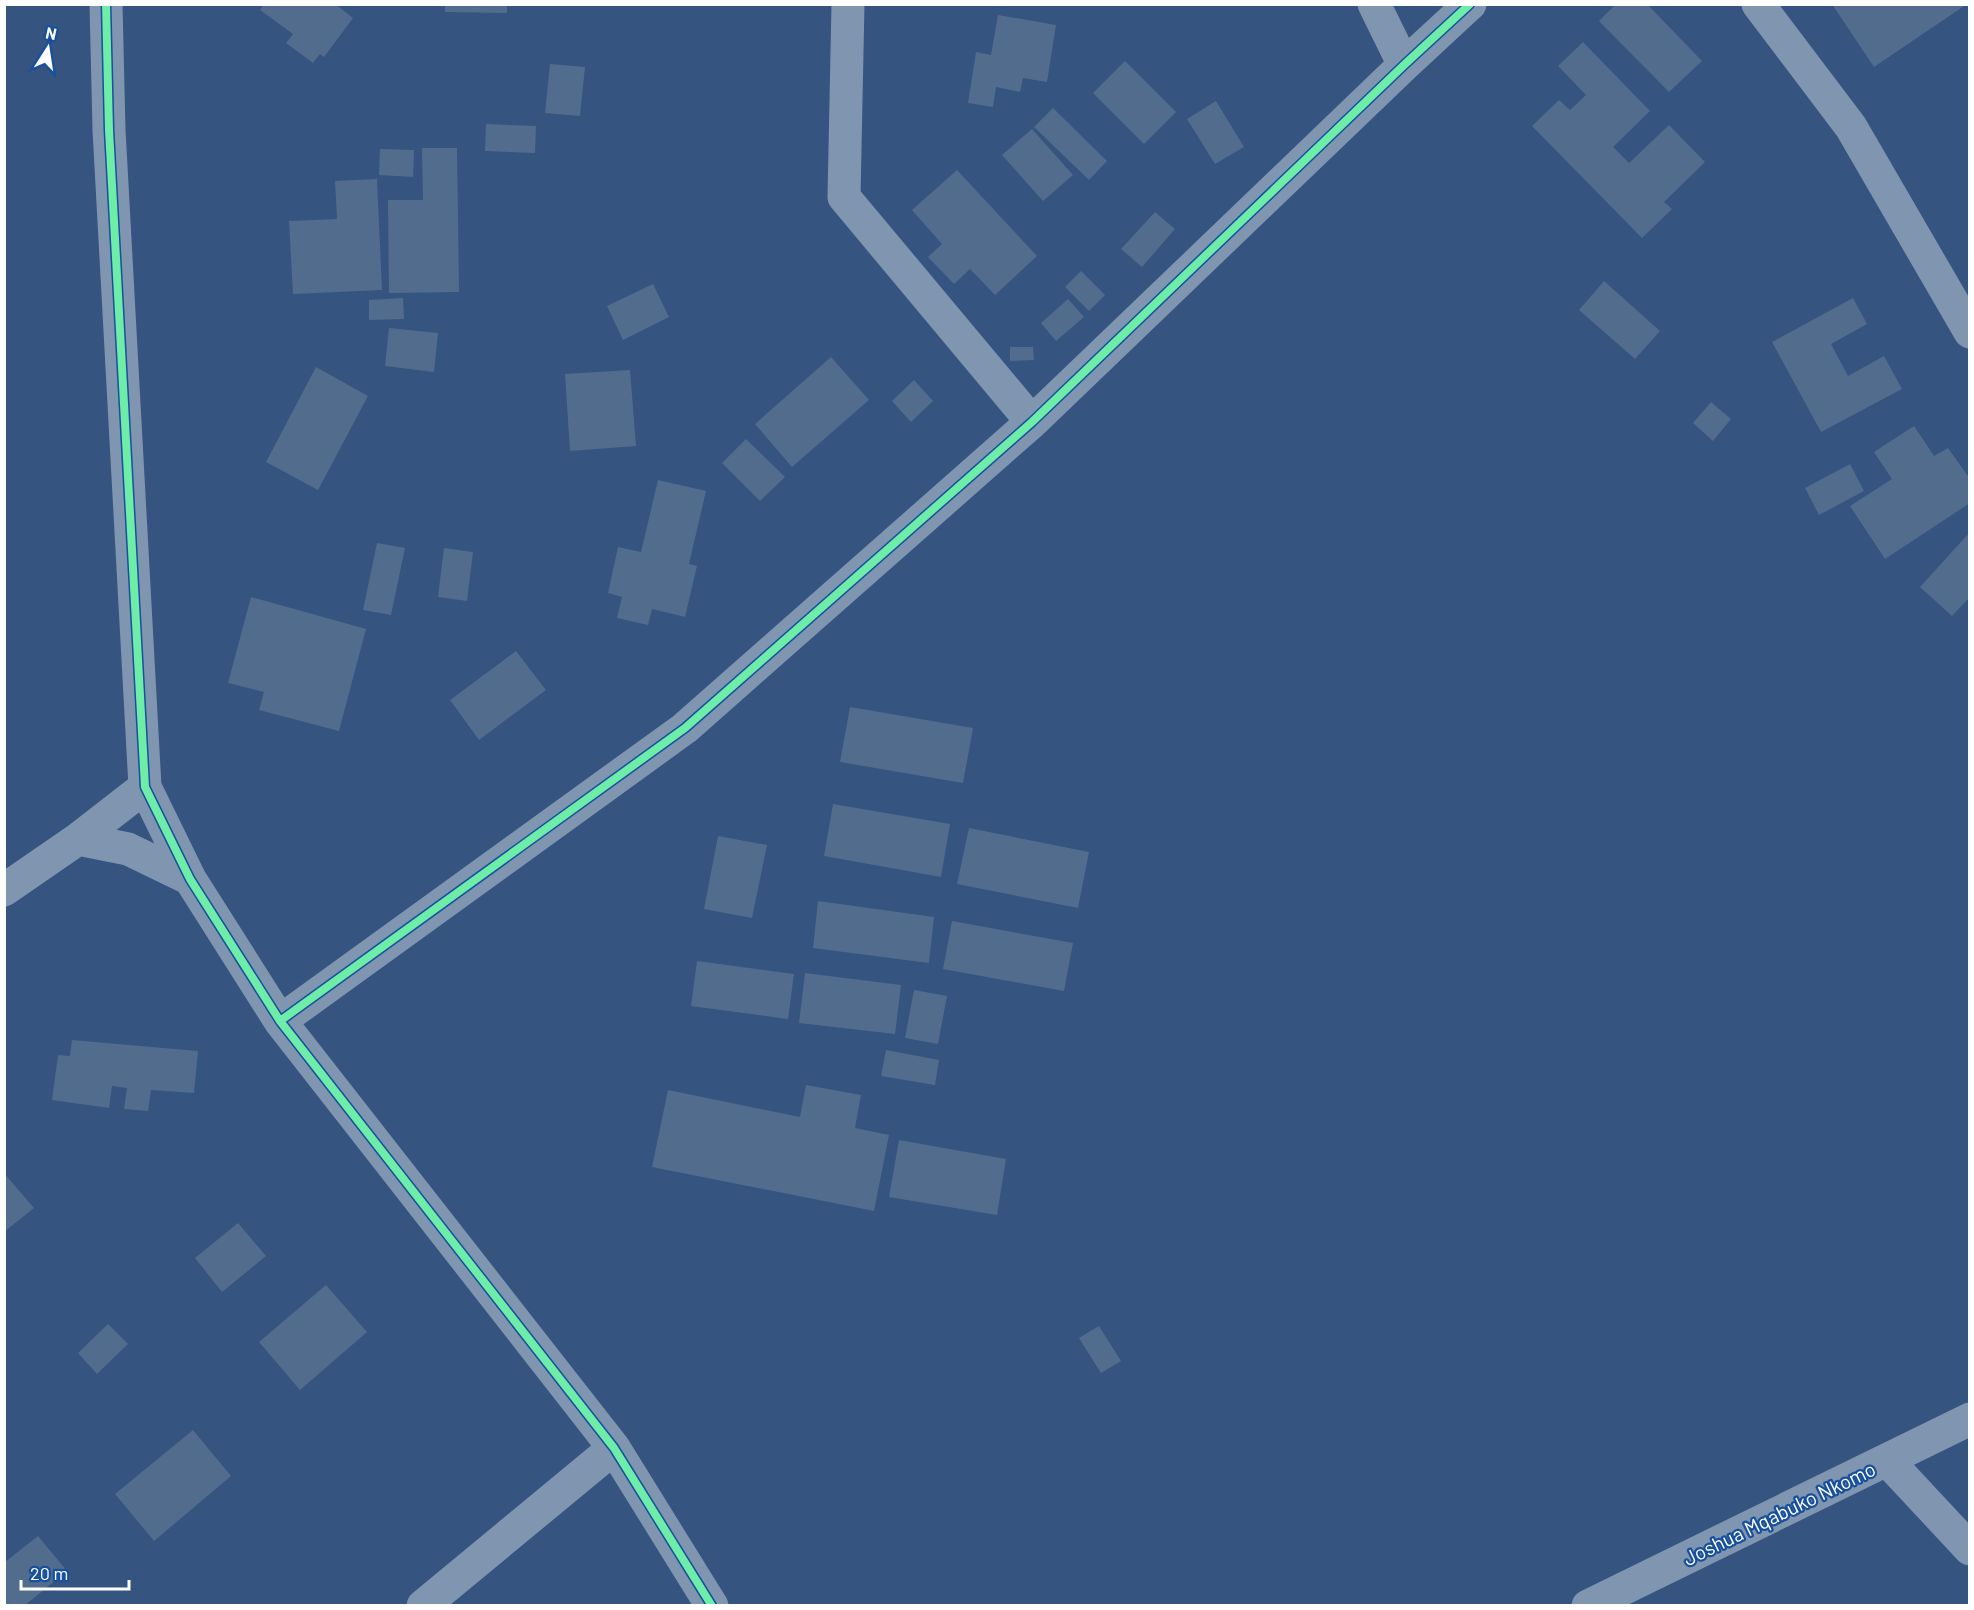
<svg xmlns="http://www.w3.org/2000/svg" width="1974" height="1610" viewBox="0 0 1974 1610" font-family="Barlow,sans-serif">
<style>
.building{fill:#526c8d}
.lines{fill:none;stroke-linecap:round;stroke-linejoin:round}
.minor{stroke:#8095b0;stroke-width:33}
.cycleway-casing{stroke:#16509e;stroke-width:11}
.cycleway{stroke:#6deda7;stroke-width:8}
.labels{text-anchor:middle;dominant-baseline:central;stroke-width:4.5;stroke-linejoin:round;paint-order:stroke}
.street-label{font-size:20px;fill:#fff;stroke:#16509e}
</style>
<rect width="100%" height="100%" fill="#35547f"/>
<path class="building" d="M264,4H335L353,18L324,57L320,54L313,63L286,43L293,34L260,10Z
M445,4H507V13L445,12Z
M1616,4H1647L1702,61L1669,92L1599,21Z
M1832,4H1967L1874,67Z
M998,15L1056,25L1047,82L1023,78L1020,92L996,87L993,107L968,103L976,52L991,55Z
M1583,42L1650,111L1613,147L1629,163L1669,125L1705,162L1664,202L1672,209L1642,238L1532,126L1559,100L1570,110L1586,95L1558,66Z
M1125,61L1176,112L1144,144L1093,93Z
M550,64L585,67L580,116L545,113Z
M1216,101L1244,147L1215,164L1187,119Z
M1053,108L1107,161L1089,180L1034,127Z
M486,124L536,126L535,153L485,151Z
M1032,129L1073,175L1043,201L1002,155Z
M422,148H457L459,292L389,293L388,200H423Z
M380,149L414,150L413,177L379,175Z
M957,170L1037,256L995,295L970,269L954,284L928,257L942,244L912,210Z
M377,179L382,290L293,294L289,221L337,219L335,181Z
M1155,212L1175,229L1142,267L1121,249Z
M1081,271L1105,295L1089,311L1065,287Z
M1604,281L1660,331L1635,359L1579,310Z
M653,284L669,317L623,340L607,306Z
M403,298L404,319L369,320V300Z
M1853,298L1867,324L1831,344L1848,376L1884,356L1902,389L1821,432L1772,342Z
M1068,299L1084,317L1056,341L1041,323Z
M389,328L438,333L434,372L385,366Z
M1010,347H1033L1034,360L1010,361Z
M831,357L869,400L792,467L755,424Z
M316,367L368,396L318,490L266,462Z
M630,370L636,446L570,451L565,374Z
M914,380L933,401L911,422L892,401Z
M1711,402L1731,419L1713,441L1693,423Z
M1914,426L1934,456L1948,448L1970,479V503L1885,559L1850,506L1892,479L1874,452Z
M746,439L785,477L760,501L722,463Z
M1850,464L1864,491L1819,515L1805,488Z
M658,480L706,491L689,564L697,566L685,617L652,609L648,625L617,618L622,597L608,593L618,547L641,552Z
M1970,532V597L1952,616L1920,587Z
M377,543L405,548L391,615L363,610Z
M444,548L473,552L467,601L438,597Z
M251,597L366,629L339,731L259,710L264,692L228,683Z
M516,651L546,690L479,740L450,700Z
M850,707L973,728L963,783L840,762Z
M833,804L950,824L941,877L824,856Z
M969,828L1089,852L1078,908L957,884Z
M718,836L767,845L752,918L704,909Z
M818,901L934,917L929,963L813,948Z
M952,921L1073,943L1064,991L943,969Z
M697,961L794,974L788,1019L691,1006Z
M805,973L901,985L895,1034L799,1023Z
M914,990L947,996L938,1044L905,1038Z
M72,1040L198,1051L194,1093L151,1090L148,1111L124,1109L127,1088L112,1086L109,1108L52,1100L58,1055L70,1056Z
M886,1050L939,1060L935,1085L881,1076Z
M806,1085L861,1095L855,1128L889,1135L874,1211L652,1167L668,1090L800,1117Z
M899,1140L1006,1159L997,1215L889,1197Z
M4,1173L34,1208L4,1232Z
M238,1223L266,1256L222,1292L195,1258Z
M326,1285L367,1332L300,1390L259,1342Z
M108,1324L128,1344L97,1374L78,1353Z
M1099,1326L1121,1361L1101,1373L1079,1338Z
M193,1430L231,1476L154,1541L115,1494Z
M38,1536L67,1571L24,1606H5V1562Z"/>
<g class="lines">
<path class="minor" d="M106,4L109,130L145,787L190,879L280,1021L614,1448L712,1606
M848,4L844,197L1032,422
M1374,4L1404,65
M1758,4L1851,127L1970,332
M78,839L128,849L190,879
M4,890L78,839L145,787
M280,1021L685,728L1032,422L1404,65L1470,4
M1887,1460L1970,1549
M423,1606L614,1448
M1588,1606L1970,1419"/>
<defs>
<path id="cycleway" d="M106,4L109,130L145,787L190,879L280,1021L614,1448L712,1606
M280,1021L685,728L1032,422L1404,65L1470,4"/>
</defs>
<use href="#cycleway" class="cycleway-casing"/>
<use href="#cycleway" class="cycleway"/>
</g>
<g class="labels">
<g class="street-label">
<text transform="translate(1779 1513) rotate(-26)">Joshua Mqabuko Nkomo</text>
</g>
</g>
<rect width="1974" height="1610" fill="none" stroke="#ffffff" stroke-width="12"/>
<g transform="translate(48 48) rotate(12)" stroke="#16509e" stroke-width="4.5" paint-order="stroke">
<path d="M0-4.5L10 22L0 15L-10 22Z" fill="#ffffff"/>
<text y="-9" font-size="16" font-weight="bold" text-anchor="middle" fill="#ffffff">N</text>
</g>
<path d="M21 1580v9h108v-9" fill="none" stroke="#ffffff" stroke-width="3"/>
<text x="30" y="1580" font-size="18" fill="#ffffff" stroke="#16509e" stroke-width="4.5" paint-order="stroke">20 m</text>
</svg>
